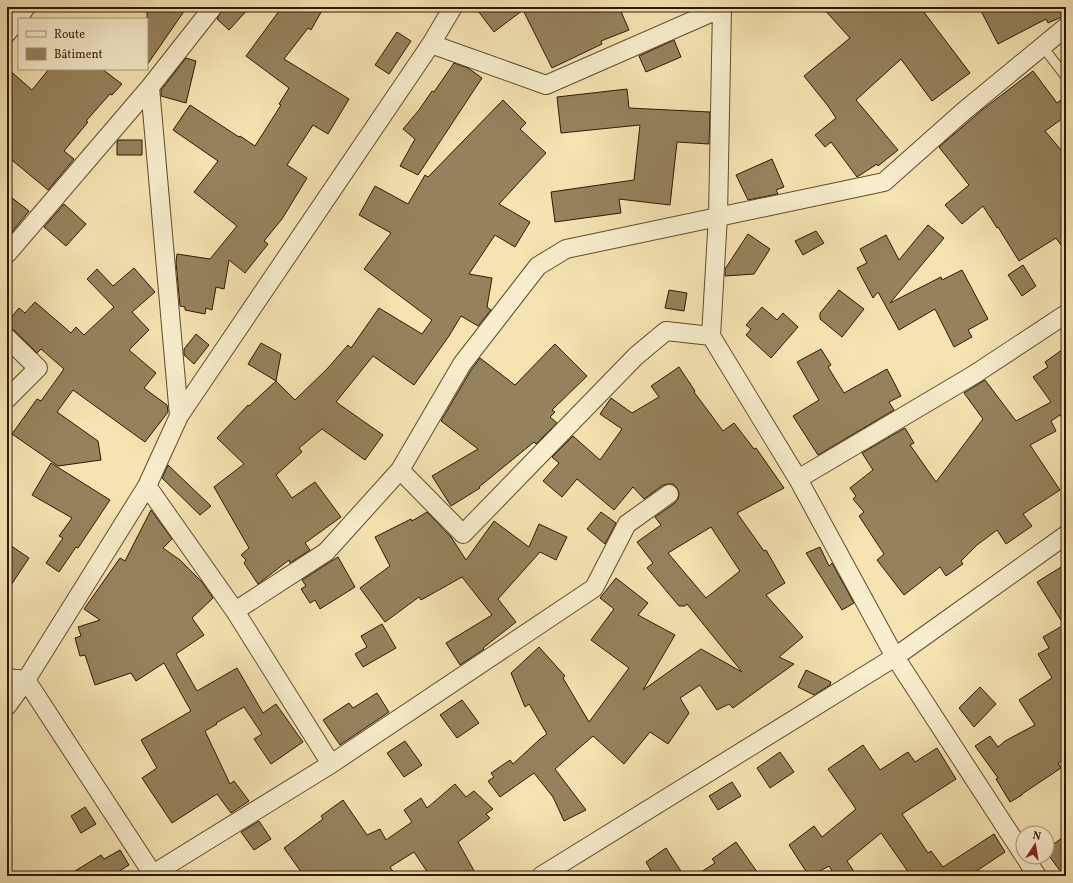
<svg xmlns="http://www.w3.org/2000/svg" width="1073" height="883" viewBox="0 0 1073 883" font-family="Vollkorn,serif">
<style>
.building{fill:#95825d;stroke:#2e1900;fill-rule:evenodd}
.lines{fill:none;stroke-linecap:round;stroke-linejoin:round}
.lane-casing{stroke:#604c2c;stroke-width:11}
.street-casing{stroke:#604c2c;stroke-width:20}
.lane{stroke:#f8edcd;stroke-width:9}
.street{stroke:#f8edcd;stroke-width:18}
</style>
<rect width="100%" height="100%" fill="#f5e3b2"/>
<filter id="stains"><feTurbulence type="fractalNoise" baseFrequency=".005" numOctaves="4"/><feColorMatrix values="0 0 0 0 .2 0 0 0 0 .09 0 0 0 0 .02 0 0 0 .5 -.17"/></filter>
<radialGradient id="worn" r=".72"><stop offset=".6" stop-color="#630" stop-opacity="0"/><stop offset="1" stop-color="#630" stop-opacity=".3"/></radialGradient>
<path class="building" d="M147,7H187L147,65Z
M224,7H250L229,30L217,19Z
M282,7H324L311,30L308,28L284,59L349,99L328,134L313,125L287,165L307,178L282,219L264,241L268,244L245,273L229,260L224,289L216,287L212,310L206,308L205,314L185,310V307L180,306L176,262L177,254L210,259L237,226L194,192L218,161L173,130L190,105L239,137L240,136L255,146L281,105L279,104L289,88L246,56Z
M475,7H619L629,30L601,41L602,44L552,68L523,10L494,32Z
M822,7H920L970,73L932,101L901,59L856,100L898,150L878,166L877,164L857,177L831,142L825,147L815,135L836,118L828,106L804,76L850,38Z
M979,7H1066V15L1048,23L1046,19L998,44Z
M397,32L411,41L389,74L375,65Z
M674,40L681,57L646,72L639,56Z
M186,58L196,61L186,103L161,96V90Z
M454,63L468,68L482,78L418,175L400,166L415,139L403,129L419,110L432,91L434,92Z
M7,68L32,90L49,69H102L122,84L112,95L110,94L86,121L88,122L64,151L74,159L48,190L7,156Z
M1033,71L1057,103L1066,96V116L1045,131L1066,156V252L1056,238L1019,261L998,227L997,228L983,206L962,224L945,205L969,185L939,147L982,110Z
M627,89L629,108L710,112L709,144L677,142L670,205L619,199L621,213L555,222L551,192L634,180L640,125L561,133L557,97Z
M503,100L526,123L520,129L546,153L499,204L530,222L515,247L495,235L469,274L492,278L487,307L491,310L478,326L461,316L449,336L414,385L373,356L336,402L383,435L365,460L322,429L299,448L302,452L276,475L292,498L315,482L341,517L305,543L310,550L290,563L289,560L258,584L244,563L246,560L241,555L249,548L214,487L244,464L217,438L248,405L249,406L276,381L248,364L261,343L281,354L276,381L295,400L327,369L348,345L351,348L379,308L422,334L432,320L364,269L391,233L359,215L375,186L408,204L425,175L428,177Z
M118,140H142V155H117V142Z
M772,159L784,187L776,190L778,194L748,200L736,175Z
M7,194L29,211L7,238Z
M64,204L86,224L66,246L44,227Z
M928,225L944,238L890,303L941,277L942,280L962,270L988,319L968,330L972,337L954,347L935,309L899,330L878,292L873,298L857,268L867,263L860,249L886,235L899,260Z
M816,231L824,243L803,255L795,241Z
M748,234L770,249L754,274L725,276V269Z
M1023,265L1036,286L1022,296L1008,275Z
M134,268L155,292L132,312L149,330L129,350L156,373L144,388L167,405L168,412L145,442L73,390L57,412L98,441L101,460L58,466L12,434L37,399L41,401L64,369L41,349L37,353L14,330L7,328V322L19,308L25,313L35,302L71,333L76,327L84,335L114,307L87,279L97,269L113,286Z
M669,290L687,293L684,311L665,308Z
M839,290L864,309L842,337L820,319V313Z
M762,307L777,320L783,313L798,327L771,358L746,335L751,329L746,325Z
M196,334L209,345L194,364L184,355V349Z
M555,344L587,376L552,410L555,412L550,417L557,423L536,444L534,442L479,487L480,488L451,506L432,476L478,449L441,421L471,370L480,358L515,385Z
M1066,347V424L1060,415L1051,421L1056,431L1030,445L1060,490L1023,514L1032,526L1006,544L997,530L977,545L961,561L963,564L946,576L940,567L904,595L877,560L884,554L859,516L864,512L853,499L856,496L850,488L873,470L862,453L905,428L914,443L910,445L936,482L983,419L964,393L985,380L1016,421L1051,402L1033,377L1048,367L1045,362Z
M821,349L831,365L828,367L844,393L887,369L901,396L889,402L894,410L818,455L793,416L819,400L797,362Z
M679,367L695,391L694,392L723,431L734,423L754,449L756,448L784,488L737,513L764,551L766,550L785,583L766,595L803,637L779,657L794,664L733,708L729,704L717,710L700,685L680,698L689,713L668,744L650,732L624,764L593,736L555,769L586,810L564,821L553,797L534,773L500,797L488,781L494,777L491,773L510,760L513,764L540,739L547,734L529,704L525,707L511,673L539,647L565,676L563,678L589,722L629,668L591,640L614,609L600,598L616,578L648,603L638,615L675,635L643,690L701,649L742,672L687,604L685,606H679L647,568L653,563L637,542L661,525L655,517L675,503L678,499L679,493L677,488L673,484H668L663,485L644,499L633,487L614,510L577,479L562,497L543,481L559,463L552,457L573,436L600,460L622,429L600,414L611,398L632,413L659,397L651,386ZM711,527L740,571L706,598L668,553Z
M51,463L110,500L78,548L76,547L59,572L46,563L63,538L59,536L72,518L32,495Z
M168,465L211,506L200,515L162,478Z
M151,510L172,539L163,548L180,560L202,582L213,598L192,618L204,635L176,654L197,691L237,668L263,713L276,704L303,742L271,764L254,739L262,734L244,707L216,723L217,724L205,731L230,784L234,781L249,801L231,813L217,794L172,823L142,778L157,768L141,740L191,711L164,663L136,681L131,673L95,685L85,655L80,656L75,638L81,636L78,627L100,620L84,609L120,558L125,561Z
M427,512L451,537L466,560L494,521L529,547L539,524L567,537L556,560L540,552L498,599L516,622L483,648L484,649L460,665L446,643L492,615L462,577L421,600L419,597L385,622L360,588L390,566L375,537L411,519L412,521Z
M601,512L616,523L605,544L587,529Z
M7,543L29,558L7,591Z
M820,547L829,566L832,563L854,603L842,610L806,553Z
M338,557L355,587L320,609L315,600L310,603L301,589L306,586L302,580Z
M1066,564V758L1058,763L1061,768L1022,794V795L1010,802L996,779L998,778L975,746L990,736L998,747L1005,741L1035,725L1019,700L1052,678L1038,654L1049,648L1043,637L1064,625L1037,582Z
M382,624L396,648L363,667L355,654L367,647L361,636Z
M806,670L831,682L830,685L814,695L798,687Z
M980,687L996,704L974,727L959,708Z
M377,693L389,712L340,745L323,720L349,703L353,708Z
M462,700L479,723L457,738L440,715Z
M405,741L422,765L404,777L387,753Z
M863,745L880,770L908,752L915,762L937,748L956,779L902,814L928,853L931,851L943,867L994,834L1005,852L969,876H911L881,833L847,861L857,876H835L829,866L811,876H809L789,845L814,826L822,837L856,809L828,769Z
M780,752L794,772L770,788L757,768Z
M732,782L741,796L718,810L709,796Z
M455,784L466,797L474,791L493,809L486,814L490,818L458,842L477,876H430L414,852L390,867L396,876H304L284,848L323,819L321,816L343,800L367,835L380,829L386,840L412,822L404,810L421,798L427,808Z
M85,807L96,824L81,833L71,816Z
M259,821L271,839L254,850L241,832Z
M1066,835V876H1064L1047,853V849Z
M736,842L760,876H695L715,863L712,859Z
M666,848L684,876H654L646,862Z
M120,850L129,865L111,876H67L101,855L104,859Z"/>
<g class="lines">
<defs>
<path id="lane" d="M1043,47L1066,77"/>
<path id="street" d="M722,8L718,216L711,336L798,479L895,657L1023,854
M7,33L26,7
M431,44L546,85L724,7
M7,254L150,87
M7,338L38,368L7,399
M179,416L150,87L213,7
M400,470L463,534L636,356L666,331L711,336
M798,479L975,374L1066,314
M147,486L235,611L331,764
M235,611L326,552L400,470L462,364L538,266L566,249L884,182L964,111L1066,27
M7,678L26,680L154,876
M7,706L26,680L147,486L179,416L431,44L453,7
M1025,857L1037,876
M153,874L331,764L594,588L627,524L669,494
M541,876L895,657L1066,535"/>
</defs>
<use href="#lane" class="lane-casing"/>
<use href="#street" class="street-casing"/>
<use href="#lane" class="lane"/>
<use href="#street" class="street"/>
</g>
<rect width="1073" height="883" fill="none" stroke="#f5e3b2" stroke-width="24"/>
<rect x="8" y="8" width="1057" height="867" fill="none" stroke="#2e1900" stroke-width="2"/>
<rect x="12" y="12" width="1049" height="859" fill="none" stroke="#2e1900"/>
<rect x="18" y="18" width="130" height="52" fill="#f8edcd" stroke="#a7987b"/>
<rect x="26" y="31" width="20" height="6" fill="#f8edcd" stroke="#a7987b"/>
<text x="54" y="38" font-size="12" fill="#2e1900">Route</text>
<rect x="26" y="48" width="20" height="12" fill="#95825d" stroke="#a7987b"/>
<text x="54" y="58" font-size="12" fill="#2e1900">Bâtiment</text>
<g transform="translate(1035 845) rotate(12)"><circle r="19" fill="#f8edcd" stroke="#a7987b"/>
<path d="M0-3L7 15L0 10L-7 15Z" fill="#8f2418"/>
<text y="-6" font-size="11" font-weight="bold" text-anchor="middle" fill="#2e1900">N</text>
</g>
<rect width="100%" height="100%" filter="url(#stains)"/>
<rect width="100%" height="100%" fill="url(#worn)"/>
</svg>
